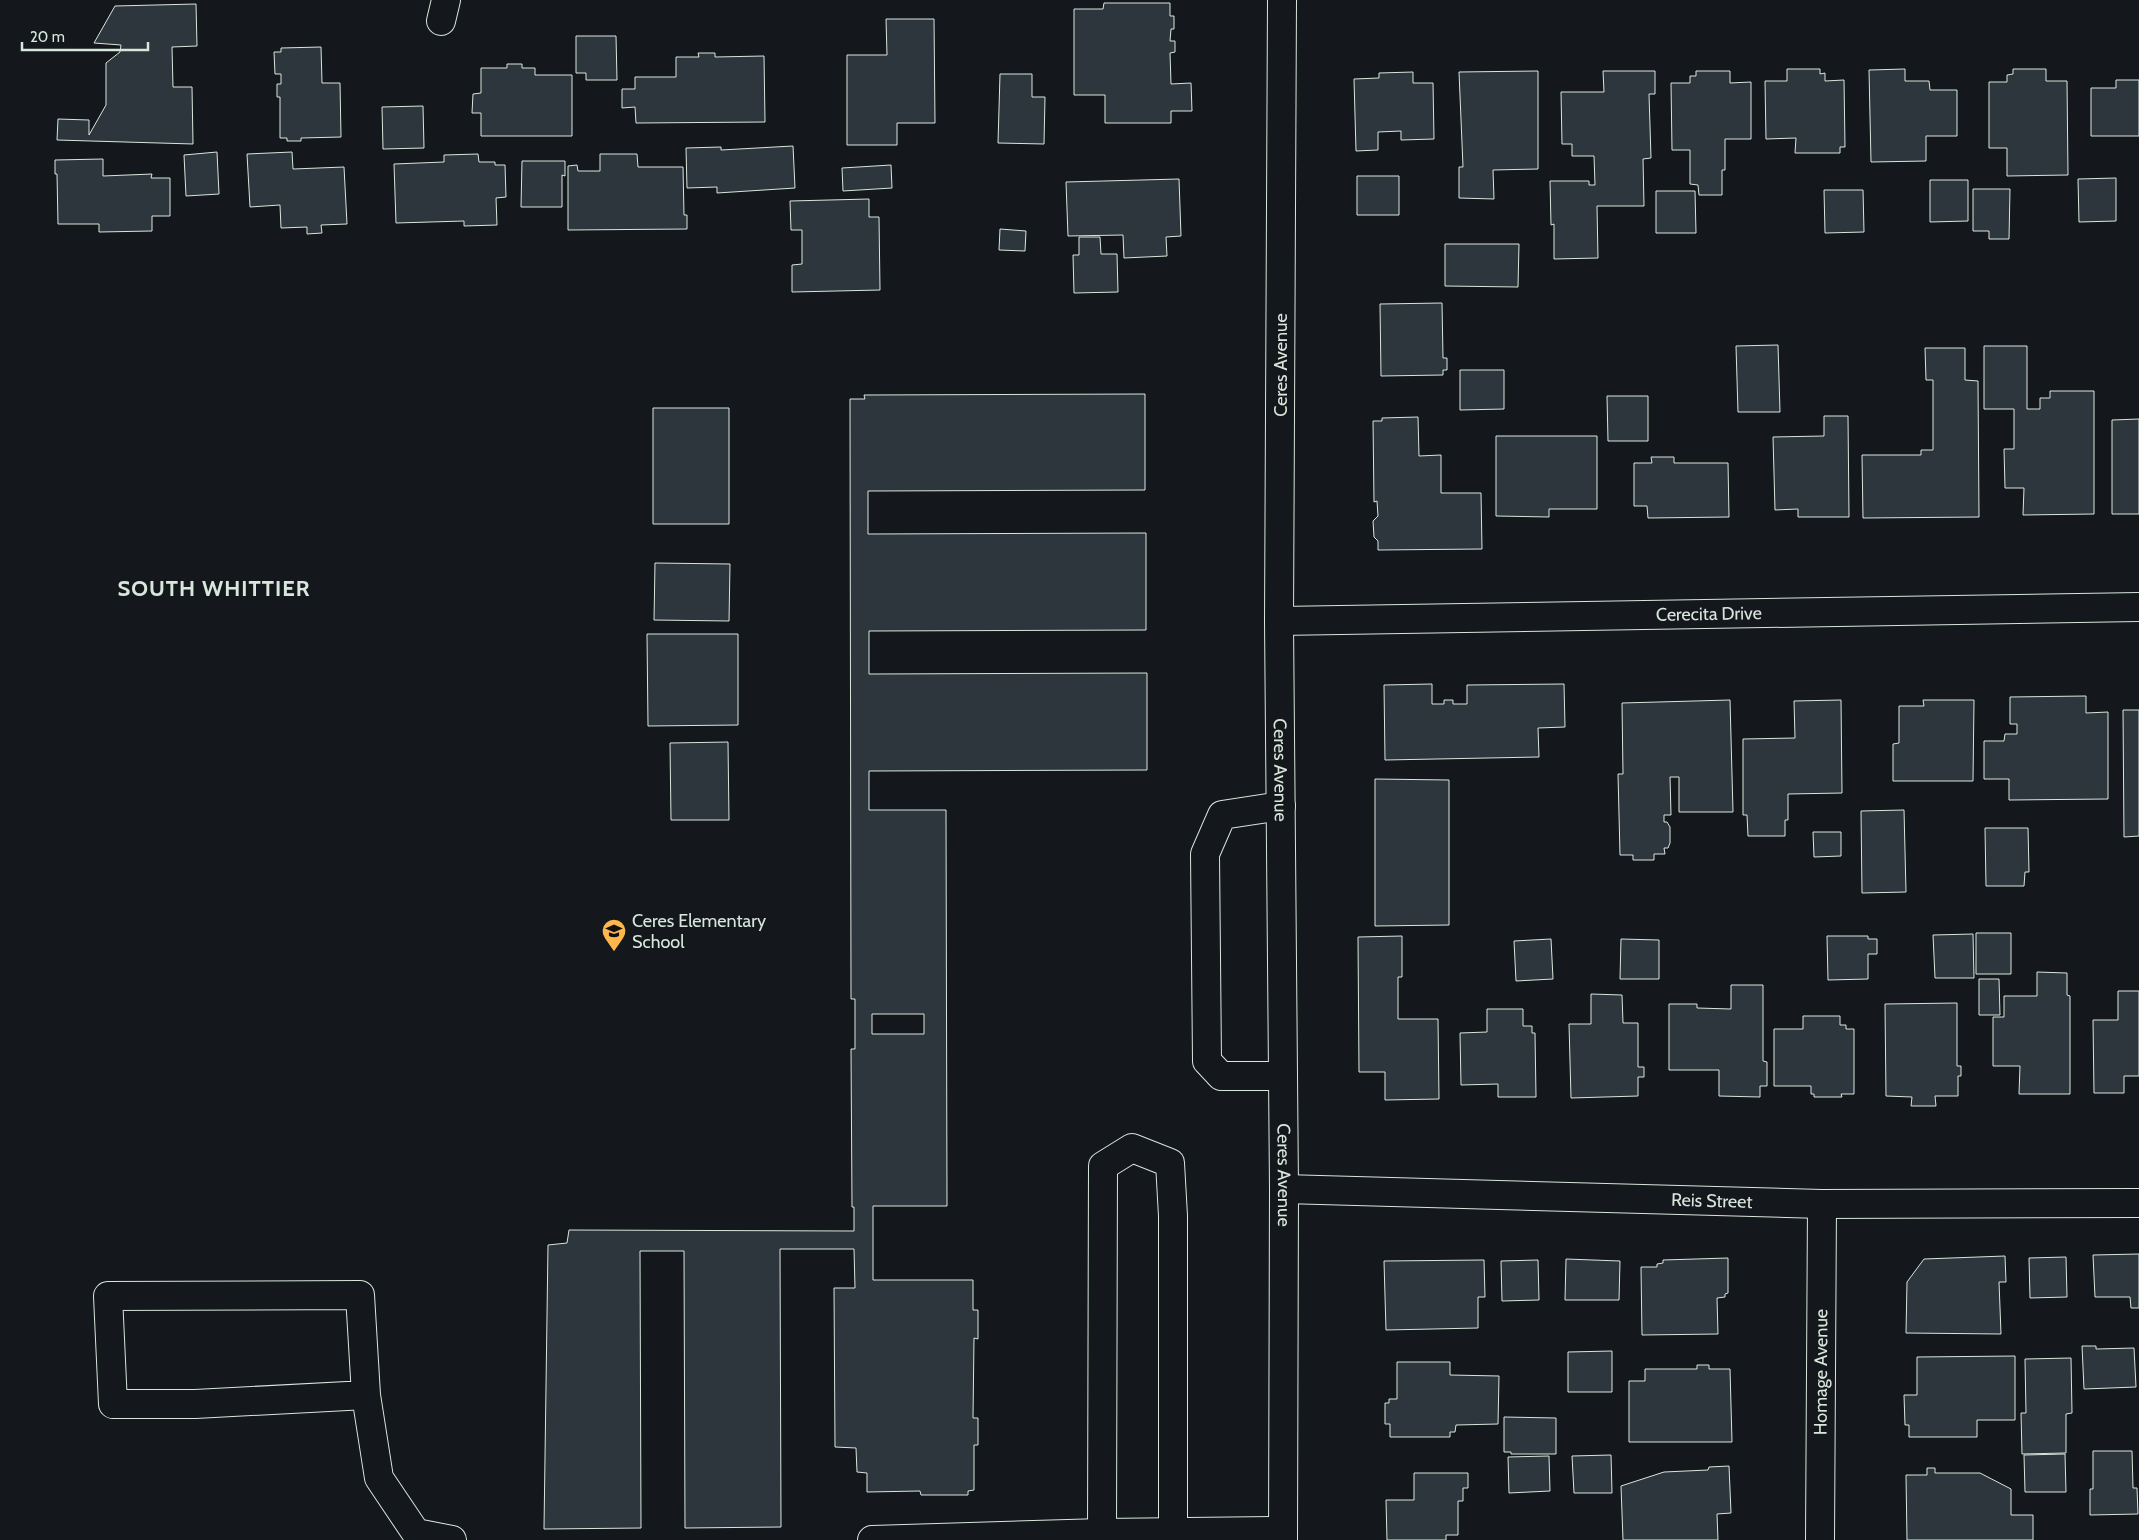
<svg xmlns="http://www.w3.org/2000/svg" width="2139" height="1540" viewBox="0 0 2139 1540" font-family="Cabin,sans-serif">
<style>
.building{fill:#2c363c;stroke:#d8e6dc;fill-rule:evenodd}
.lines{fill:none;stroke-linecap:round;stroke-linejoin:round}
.minor-casing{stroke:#d8e6dc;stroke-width:30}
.minor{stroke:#14181c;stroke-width:28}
.labels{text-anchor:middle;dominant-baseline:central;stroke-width:4;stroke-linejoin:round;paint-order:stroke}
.street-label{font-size:18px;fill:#d8e6dc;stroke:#14181c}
.poi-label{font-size:18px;fill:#d8e6dc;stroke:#14181c;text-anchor:start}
.district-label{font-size:22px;font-weight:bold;letter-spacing:1px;fill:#d8e6dc;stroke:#14181c}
</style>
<rect width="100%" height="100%" fill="#14181c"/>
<path class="building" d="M1104,3H1170V16H1174V29H1171L1170,41H1175V52L1170,53L1171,84L1191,83L1192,111H1171V123H1105V95H1074V9H1103Z
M196,4L197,46L172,47L173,87H192L193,144L57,140L58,119L89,120V135L106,105V63L120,52L121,45L94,43L115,6Z
M886,19H934L935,123H897V145H847V55H887Z
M576,36H616L617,80H586V73H576Z
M321,47L322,83H340L341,137L301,138V141H287V138H280V97H277V84H281V74H275L274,52H281V48Z
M698,53H715V57L764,56L765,122L636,123L635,107L622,108V89H635V77H676V57H699Z
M507,64H522V68H535V75H572V136H481V113H472L473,94L481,93V68H507Z
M1787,69H1820V74L1825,73V81L1844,80L1845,147H1840V153H1795L1796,138L1766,139L1765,81H1787Z
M1905,69V81H1929L1930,90H1957V136H1926V161L1871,162L1869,70Z
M2013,69H2046V81H2067L2068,175L2007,176V148H1989V82H2007V75L2013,74Z
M1538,71V169L1493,170L1494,199L1459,198V167H1463L1459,72Z
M1603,71H1655V94H1649L1651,158L1643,159L1644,206H1597L1598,258L1554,259V224L1551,225L1550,181H1589V185H1595L1594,156H1572V144H1562L1561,92H1604Z
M1696,71H1730V83L1751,82V139H1725V170H1722V195H1699L1698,185L1690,184V150H1672L1671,83H1690V76H1696Z
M1413,72V83H1433L1434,139L1401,140V131L1378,132V150L1356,151L1354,79L1379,78V73Z
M1000,74H1032V97H1045L1044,144L998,143Z
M2116,80H2139V136H2091V88H2116Z
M423,106L424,148L383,149L382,107Z
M793,146L795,188L717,193V187L687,188L686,148L721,147V150Z
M217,152L219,194L186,196L184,155Z
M292,152L293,169L344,167L347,224L321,225L322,233L307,234V227L281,228L280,205L250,207L247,154Z
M478,154L479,162H495V165H505L506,197L496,198L497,225L464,226V221L396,223L394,164L444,162V155Z
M600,154H637L638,167H683L684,215H687V229L568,230V166L577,165L578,171H600Z
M103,159V176L152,174L151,178H170V216H152V231L99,232V224H58L57,174H55V160Z
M522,161H565V176L562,175V207H521Z
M891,165L892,188L843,191L842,168Z
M1357,176H1399V215H1357Z
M2116,178V221L2079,222L2078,179Z
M1179,179L1181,236L1166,237L1167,256L1124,258L1123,235L1068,236L1066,182Z
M1930,180H1968V221L1930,222Z
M1973,189H2010L2009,239H1989V231H1973Z
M1824,190H1863L1864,232L1825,233Z
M1656,191H1695L1696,233H1656Z
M869,199V217H879L880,290L792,292V265L802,264V230H791L790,201Z
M1000,229L1026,231L1025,251L999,250Z
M1079,237H1100L1101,254H1117L1118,292L1074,293L1073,255H1079Z
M1445,244H1519L1518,287L1445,286Z
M1442,303L1443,358H1447V370H1443V375L1381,376L1380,304Z
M1778,345L1780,412H1738L1736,346Z
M1984,346H2027V409H2040V398H2050V391H2094V514L2023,515L2024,488H2005L2004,449H2014V409H1984Z
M1925,348H1965V380L1978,381L1979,517L1863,518L1862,455H1921V450H1933V380H1926Z
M1460,370H1504V409L1460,410Z
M1145,394V490L868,491V534L1146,533V630L869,631V674L1147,673V770L869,771V810H946L947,1206H873V1280H973V1310H978V1339L974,1338L973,1418H978V1445H974V1490L968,1491V1495H921L920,1491L867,1492V1473L857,1472L856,1448L835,1447L834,1288H855L854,1249H780L781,1527L685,1528L684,1251H640L641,1528L544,1529L548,1245L567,1243L569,1230L854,1231V1207H852L851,1049H855V999H851L850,399H865L864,395ZM872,1014H924V1034H872Z
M1607,396H1648V441H1608Z
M653,408H729V524H653Z
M1824,416H1848L1849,517H1798V509L1775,510L1773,437L1824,436Z
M1418,417L1419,456L1441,455V493H1481L1482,549L1378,550V541L1374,537L1373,521L1378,516L1377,501L1374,502L1373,421H1382V418Z
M2139,419V514H2112V420Z
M1496,436H1597V509H1549V517L1496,516Z
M1651,457H1674V463H1728L1729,517L1648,518L1647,506H1634V463H1652Z
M655,563L730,564L729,621L654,620Z
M647,634H738V725L648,726Z
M1432,684V704H1444V700H1453V704H1467V685L1564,684L1565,727L1538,728L1539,757L1385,760L1384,685Z
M2086,696V713L2108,712V799L2009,800V779H1984V741H2004L2005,734H2017V724H2010V697Z
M1730,700L1733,812H1679V777H1670L1671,815H1664V822H1667L1670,827V843L1668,848H1664L1665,854H1654V860H1633V855H1620L1618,774H1623L1622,703Z
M1841,700L1842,793L1788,794V820H1785V836H1748L1747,815H1743V739L1795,738L1794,701Z
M1923,700H1974L1973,781H1893V744L1899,743V706H1924Z
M2123,710H2139V836L2124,837Z
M728,742L729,820H671L670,743Z
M1375,779L1449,780V925L1375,926Z
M1904,810L1906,892L1862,893L1861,811Z
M1985,828H2028L2029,872H2025L2024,886H1986Z
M1813,832H1841V856L1814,857Z
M1976,933H2011V974H1976Z
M1973,934L1974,978H1935L1933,935Z
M1402,936V977H1398V1019H1438L1439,1099L1385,1100V1072H1359L1358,937Z
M1827,936H1868V939H1877V954H1868V979L1828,980Z
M1551,939L1553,979L1516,981L1514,941Z
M1621,939L1659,940V979H1620Z
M2037,972L2067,973V995L2070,996V1094H2019L2020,1066H1993V1017H2004V996H2037Z
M1979,979H1999L2000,1015H1979Z
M1731,985H1763V1061L1767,1062V1086H1760V1097L1719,1096V1070H1669V1004H1697V1008L1731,1009Z
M2118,991H2139V1076H2124V1093H2094L2093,1020H2118Z
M1591,994L1622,995L1623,1023H1638V1067H1644V1077H1638V1096L1571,1098L1569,1024H1591Z
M1957,1003V1066H1961V1076H1958V1096H1935L1936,1106H1911L1912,1097L1886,1096L1885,1004Z
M1487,1009H1523V1026H1532V1033H1535L1536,1097H1498V1084L1461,1085L1460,1033L1487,1032Z
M1803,1016H1840V1025H1846V1029H1854V1094H1841L1842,1097H1814V1094H1811V1086H1774V1029H1803Z
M2139,1254V1308H2131L2130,1297H2095L2093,1255Z
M2005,1256L2006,1282H1999L2001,1334L1906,1333L1907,1282L1924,1259Z
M2066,1257L2067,1297L2030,1298L2029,1258Z
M1728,1258V1293L1725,1294V1297L1717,1298L1718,1334L1642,1335L1641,1267H1657V1264L1663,1263V1260Z
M1566,1259L1620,1261L1619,1300H1565Z
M1484,1260L1485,1297H1478V1328L1386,1330L1384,1261Z
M1538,1260L1539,1300L1502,1301L1501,1261Z
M2082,1346H2096V1349L2134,1348L2136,1387L2084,1389Z
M1612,1351V1392H1568V1352Z
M2015,1356V1420H1977V1437H1909V1425H1905L1904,1395H1917V1357Z
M2071,1358L2072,1413L2066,1414V1453L2022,1454L2021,1413H2026L2025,1359Z
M1397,1362H1450V1375L1499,1376L1498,1424L1456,1425L1455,1432H1450V1437H1390V1424H1385V1403H1389V1399H1397Z
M1697,1365H1709V1369H1730L1732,1442H1629V1381H1645V1369H1697Z
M1504,1417L1556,1418V1454H1511V1452H1504Z
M2093,1451H2132L2133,1488H2137L2138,1514L2090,1515V1489H2093Z
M2065,1454L2066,1492H2025L2024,1455Z
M1611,1455L1612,1493H1574L1572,1456Z
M1549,1456L1550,1491L1509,1493L1508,1457Z
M1729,1466L1731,1513L1717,1514L1718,1540H1623L1621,1486L1664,1472L1708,1470L1709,1467Z
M1927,1468H1935V1473H1980L2011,1489V1515H2033V1540H1907L1906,1475H1927Z
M1414,1473H1468V1488H1463V1501H1458V1535H1446V1540H1387L1386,1500H1414Z"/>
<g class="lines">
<defs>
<g id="minor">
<path id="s1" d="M1282,0L1279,621L1284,1189L1283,1540"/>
<path d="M441,21L446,0"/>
<path id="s2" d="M1279,621L2139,607"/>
<path d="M1281,806L1222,815L1205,854L1207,1061L1221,1076H1283"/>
<path id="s3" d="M1284,1189L1822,1204L2139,1203"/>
<path d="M366,1395L195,1404H113L108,1296L360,1295L366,1395L379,1478L416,1533L452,1540"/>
<path d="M1102,1533L1103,1166L1132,1148L1170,1163L1173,1216V1533"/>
<path d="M872,1540L1102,1533L1283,1531"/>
<path id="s4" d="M1820,1540L1822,1204"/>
</g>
</defs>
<use href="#minor" class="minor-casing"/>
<use href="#minor" class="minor"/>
</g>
<defs>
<symbol id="school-pin" viewBox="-11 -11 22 30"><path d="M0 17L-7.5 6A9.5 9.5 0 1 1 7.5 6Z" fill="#ffb74d" stroke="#14181c"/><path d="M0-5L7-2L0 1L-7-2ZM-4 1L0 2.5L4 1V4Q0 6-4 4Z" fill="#111"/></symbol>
</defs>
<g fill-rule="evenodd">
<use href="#school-pin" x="600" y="917" width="28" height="38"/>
</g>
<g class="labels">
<g class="street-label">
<text transform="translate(1281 365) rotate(-90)">Ceres Avenue</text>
<text stroke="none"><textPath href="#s2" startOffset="430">Cerecita Drive</textPath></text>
<text stroke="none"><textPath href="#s1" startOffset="770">Ceres Avenue</textPath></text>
<text stroke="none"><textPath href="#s1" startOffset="1175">Ceres Avenue</textPath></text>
<text stroke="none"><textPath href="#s3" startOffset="428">Reis Street</textPath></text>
<text stroke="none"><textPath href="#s4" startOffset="168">Homage Avenue</textPath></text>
</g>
<g class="poi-label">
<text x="632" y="921">Ceres Elementary<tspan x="632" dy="21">School</tspan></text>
</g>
<g class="district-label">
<text x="214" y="588">SOUTH WHITTIER</text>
</g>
</g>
<path d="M22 42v8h126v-8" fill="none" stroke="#d8e6dc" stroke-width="2.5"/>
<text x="30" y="42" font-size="15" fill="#d8e6dc" stroke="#14181c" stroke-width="4" paint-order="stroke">20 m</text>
</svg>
